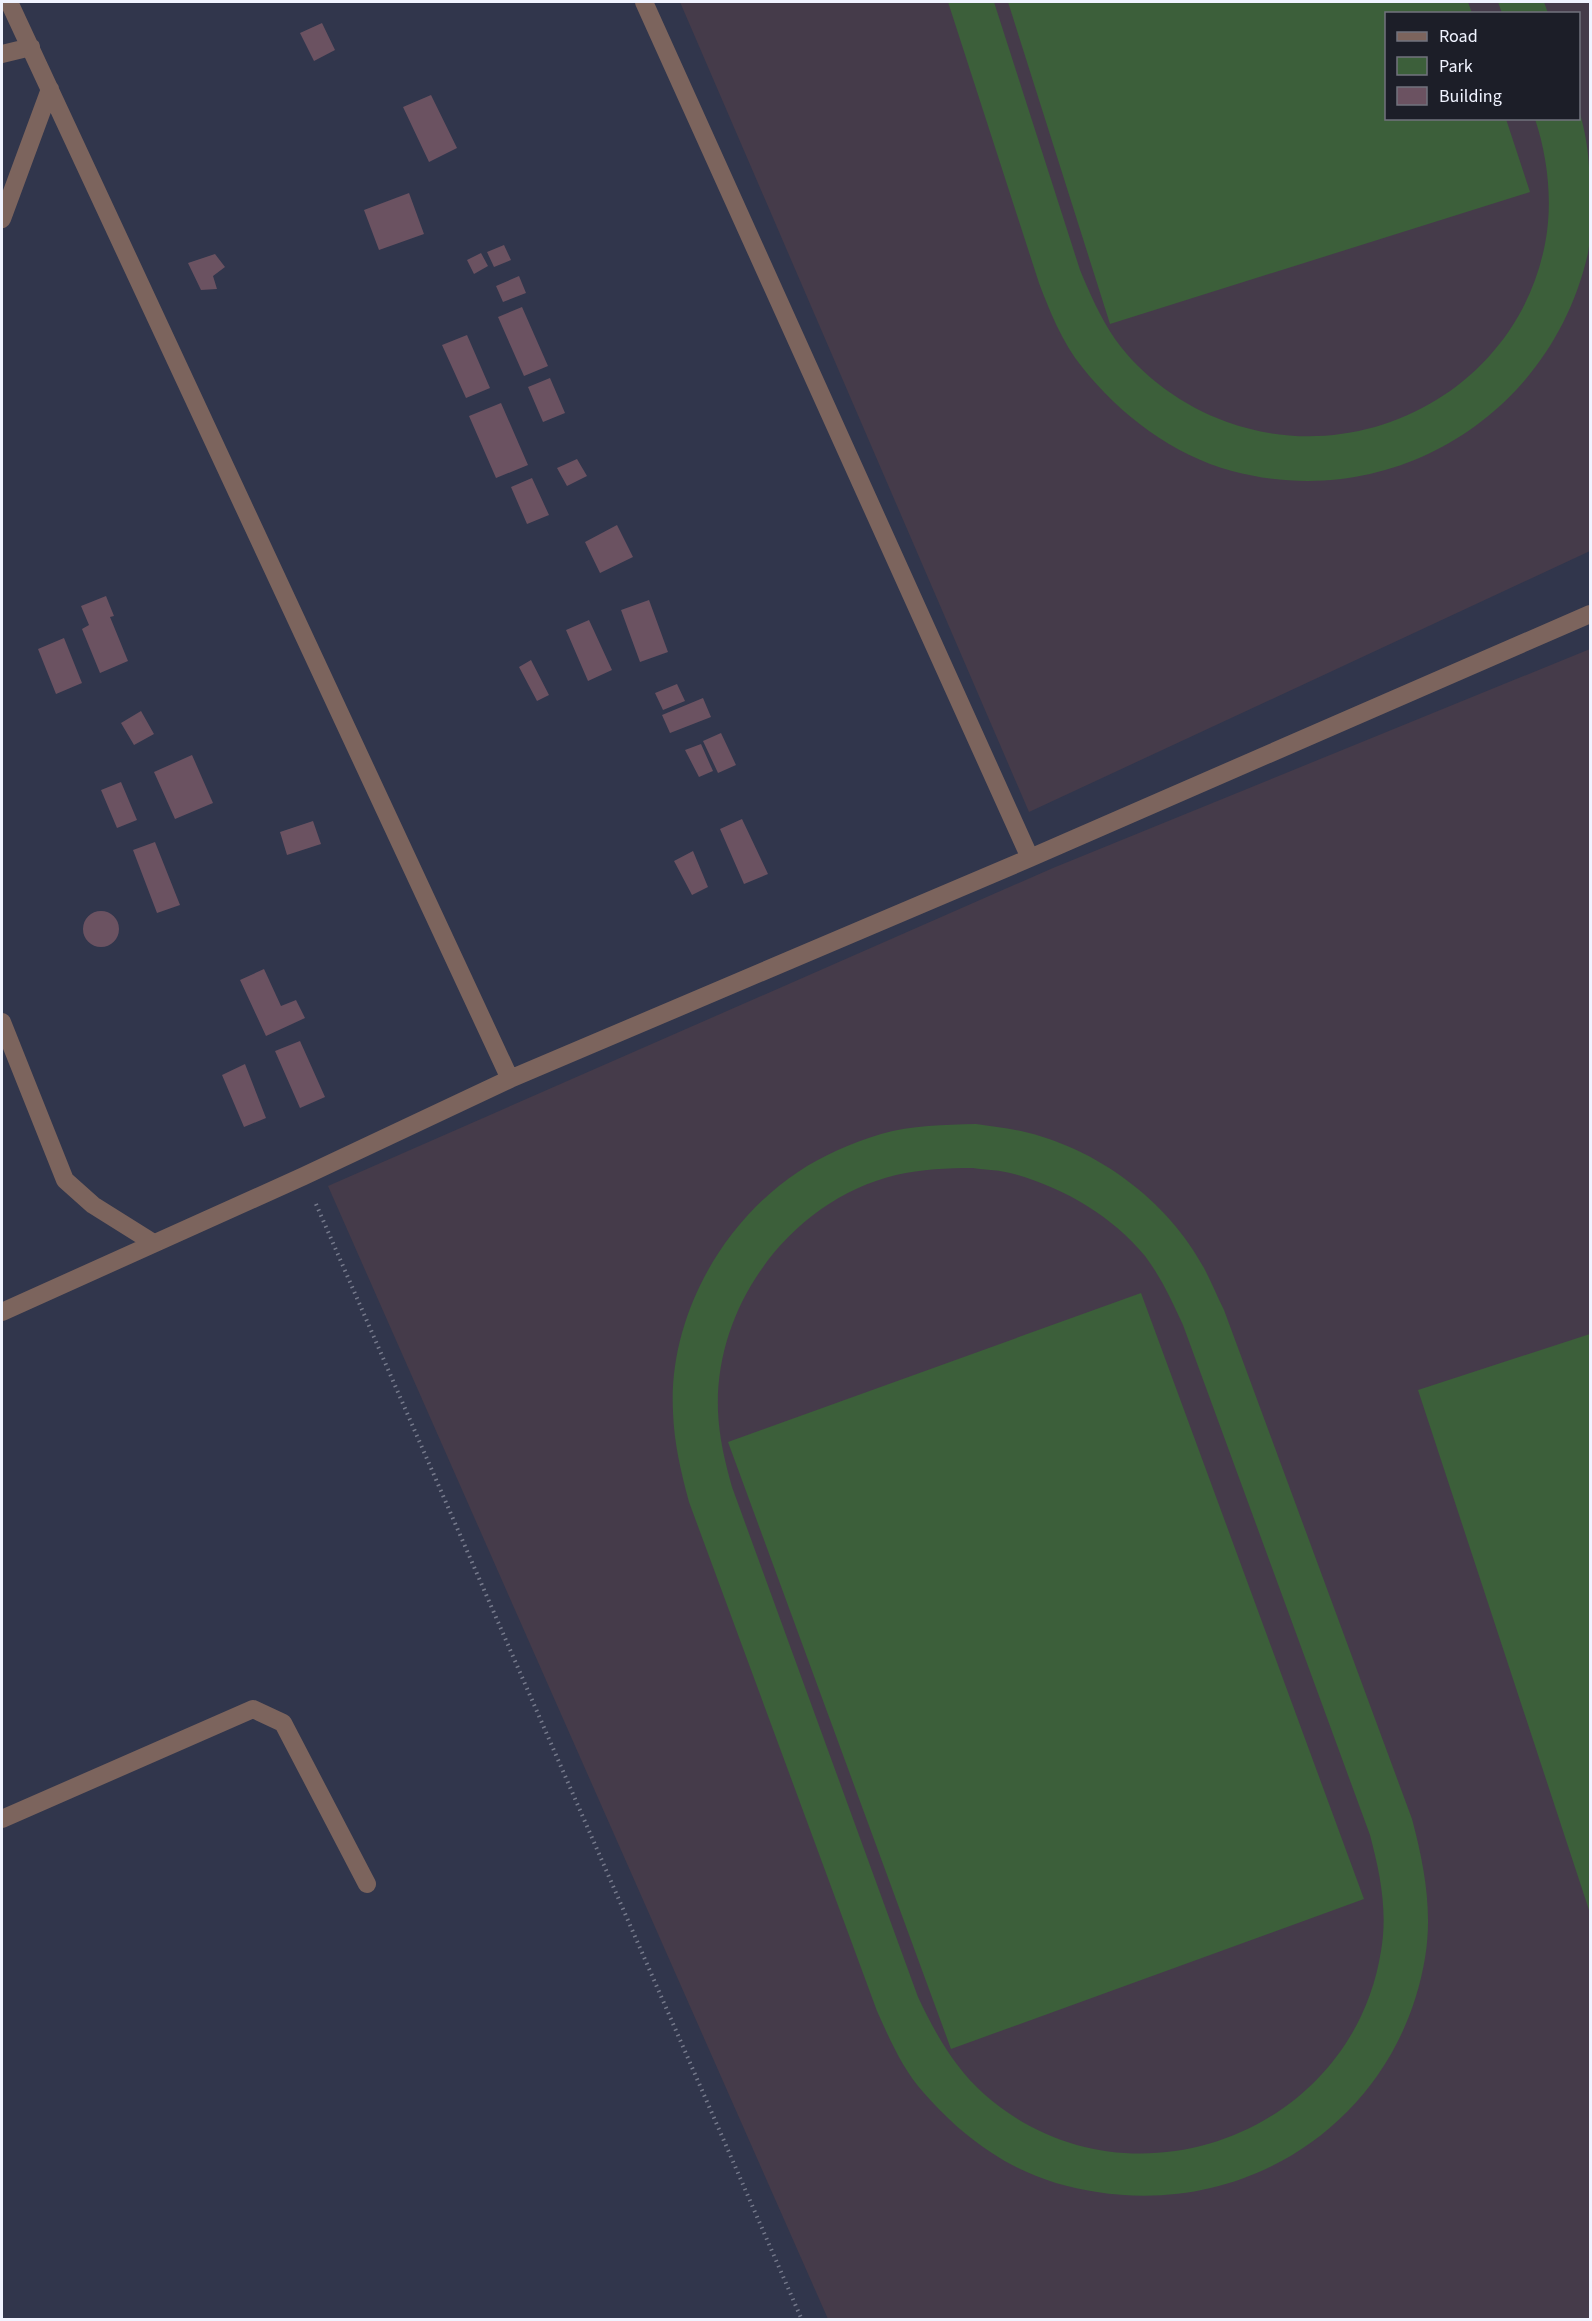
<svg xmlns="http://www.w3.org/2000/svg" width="1592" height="2321" viewBox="0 0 1592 2321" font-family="'Source Sans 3',sans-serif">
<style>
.education{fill:#453b4a;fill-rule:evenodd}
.green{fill:#3c5f3a;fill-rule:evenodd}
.building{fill:#6b5261}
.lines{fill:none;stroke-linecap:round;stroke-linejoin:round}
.path{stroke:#767a8c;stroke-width:4;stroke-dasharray:1.5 4.5;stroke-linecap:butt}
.minor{stroke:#7c645d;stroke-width:18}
</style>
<rect width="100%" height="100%" fill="#31364c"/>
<path class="education" d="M680,2H1590V551L1029,812ZM1386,14H1578V118H1386Z
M1590,649V2319H828L328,1186L1053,868Z"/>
<path class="green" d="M948,2H994L1080,270C1090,294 1100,317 1115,339C1142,377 1183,406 1227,422C1363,471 1517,389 1545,244C1553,203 1548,158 1535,119L1578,118L1579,110C1589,144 1590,169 1590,204C1590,220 1591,237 1588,253C1552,414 1393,514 1232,471C1173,455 1120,415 1082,367C1062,342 1050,312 1039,283Z
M1008,2H1468L1472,13L1386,14V118L1506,119L1530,192L1110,324Z
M1498,2H1544L1548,13H1502Z
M976,1124C991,1126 1006,1128 1021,1131C1097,1148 1167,1200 1204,1268C1211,1281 1217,1296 1224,1310L1412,1819C1424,1864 1433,1911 1425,1958C1399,2115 1254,2217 1097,2192C1061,2187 1023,2174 992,2153C967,2137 944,2116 924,2093C903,2070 890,2040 877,2011L689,1502C681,1472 674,1443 673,1412C668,1319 721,1223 798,1172C823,1155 852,1143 881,1134C912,1125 944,1125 976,1124ZM973,1168C986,1170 1001,1170 1014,1174C1064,1188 1112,1216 1145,1256C1161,1277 1172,1301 1183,1325L1370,1835C1380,1873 1388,1911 1381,1951C1352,2136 1125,2219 984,2094C954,2067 935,2033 918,1997L732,1487C725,1462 719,1437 718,1411C714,1304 792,1200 896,1175C922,1169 947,1168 973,1168Z
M1141,1293L1364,1899L951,2049L728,1442Z
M1590,1334V1913L1418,1390Z"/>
<path class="building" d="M322,23L335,50L314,61L300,33Z
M431,95L457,148L429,162L403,107Z
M409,193L424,234L379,250L364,210Z
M504,245L511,260L494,267L487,252Z
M481,253L488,266L474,274L467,260Z
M215,254L225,267L213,276L217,289L201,290L188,263Z
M519,276L526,293L503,302L496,286Z
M522,307L548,366L524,376L498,317Z
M467,335L490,388L466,398L442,345Z
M550,378L565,413L543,422L528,387Z
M501,403L528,465L496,478L469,416Z
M577,459L587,476L567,486L557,468Z
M532,478L549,515L527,524L511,487Z
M617,525L633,557L600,573L585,542Z
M106,596L114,616L110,617L128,661L100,673L82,629L89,625L81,606Z
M649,600L668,652L640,662L621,610Z
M589,620L612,670L588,681L566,630Z
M64,638L82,683L56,694L38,649Z
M531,660L549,695L537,701L519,667Z
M677,684L685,701L663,710L655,693Z
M703,698L711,717L670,733L662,715Z
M141,711L154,734L134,745L121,723Z
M721,733L736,765L718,773L703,741Z
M701,744L713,771L699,777L685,750Z
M192,755L213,803L175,819L154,772Z
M121,782L137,820L117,828L101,790Z
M742,819L768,874L744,884L720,829Z
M313,821L321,844L287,855L280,832Z
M155,842L180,905L157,913L133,850Z
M693,851L708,887L692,895L674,861Z
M83 929a18 18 0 1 1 36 0a18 18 0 1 1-36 0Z
M264,969L281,1006L296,1000L305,1018L266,1036L240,980Z
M300,1041L325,1097L300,1108L275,1051Z
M245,1064L266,1118L244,1127L222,1075Z"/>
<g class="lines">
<path class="path" d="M316,1204L802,2320"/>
<path class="minor" d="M9,2L510,1079
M644,2L1030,858
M2,54L31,47
M2,219L50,89
M2,1022L65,1180L93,1205L152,1242
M2,1312L304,1176L510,1079L1030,858L1590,614
M2,1819L253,1709L283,1723L367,1884"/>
</g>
<rect width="1592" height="2321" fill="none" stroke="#f0f3ff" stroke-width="6"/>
<rect x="1385" y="12" width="195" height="108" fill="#1c1e28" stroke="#71737e" stroke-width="1.5"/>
<rect x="1397" y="32" width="30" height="9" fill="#7c645d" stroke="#71737e" stroke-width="1.5"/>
<text x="1439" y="42" font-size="18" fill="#f0f3ff">Road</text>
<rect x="1397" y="57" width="30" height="18" fill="#3c5f3a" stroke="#71737e" stroke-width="1.5"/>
<text x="1439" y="72" font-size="18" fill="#f0f3ff">Park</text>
<rect x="1397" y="87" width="30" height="18" fill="#6b5261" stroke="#71737e" stroke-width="1.5"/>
<text x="1439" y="102" font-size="18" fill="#f0f3ff">Building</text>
</svg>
